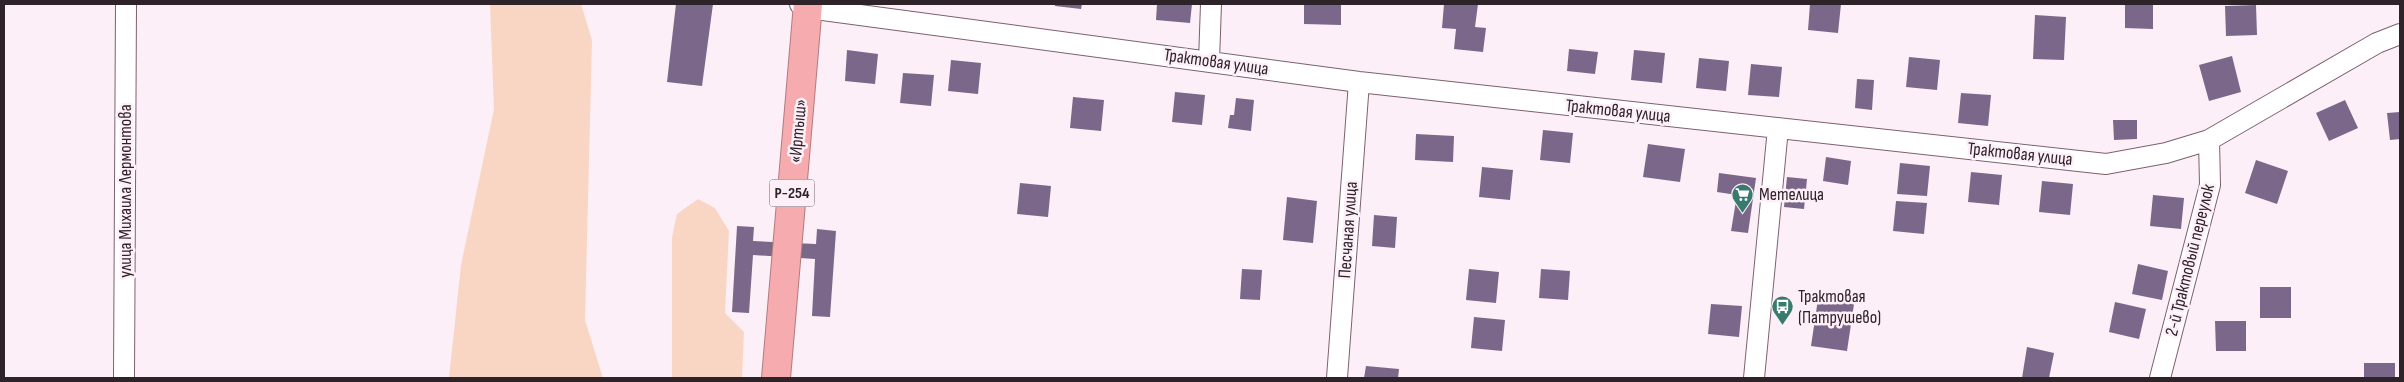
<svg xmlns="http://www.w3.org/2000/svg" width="2404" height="382" viewBox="0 0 2404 382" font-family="'Sofia Sans Condensed',sans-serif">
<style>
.green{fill:#f9d6c3}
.building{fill:#7b678a}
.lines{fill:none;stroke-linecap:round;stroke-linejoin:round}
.street-casing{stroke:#7d6070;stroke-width:22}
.highway-casing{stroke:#b07b80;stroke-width:30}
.street{stroke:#fff;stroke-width:20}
.highway{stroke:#f6abae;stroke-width:28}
.labels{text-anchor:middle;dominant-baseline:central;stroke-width:5;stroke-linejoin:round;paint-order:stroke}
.shield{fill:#fdeff7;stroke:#6d6068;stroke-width:1}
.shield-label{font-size:16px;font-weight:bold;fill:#2f232a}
.street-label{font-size:18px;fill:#2f232a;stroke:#fdeff7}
.poi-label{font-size:18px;fill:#2f232a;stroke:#fdeff7;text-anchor:start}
</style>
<rect width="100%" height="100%" fill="#fdeff7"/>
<path class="green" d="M490,4H581L592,40L585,320L603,378H449L461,265L494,109Z
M698,199L715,208L729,231L725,313L744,332L742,378H672V237L677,214Z"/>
<path class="building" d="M676,4H713L702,86L667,82Z
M1055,4H1082L1081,9L1055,6Z
M1157,4H1192L1190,23L1156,20Z
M1304,4H1341V25L1304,24Z
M1444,4H1478L1475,27L1486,28L1483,52L1454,49L1456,29L1442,28Z
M1810,4H1841L1838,33L1808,30Z
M2125,5H2153V29L2125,28Z
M2256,5L2257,35L2226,36L2225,6Z
M2035,15L2066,17L2064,60L2033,59Z
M1569,49L1598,52L1595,74L1567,71Z
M847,50L878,54L875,84L845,81Z
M1634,50L1665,53L1662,83L1631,80Z
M2232,56L2241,92L2209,101L2199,65Z
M1909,57L1940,60L1937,90L1906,87Z
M1699,58L1729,61L1726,91L1696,88Z
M951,60L981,63L978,94L948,91Z
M1751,64L1782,67L1779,97L1748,95Z
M903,73L934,75L931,106L900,103Z
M1857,79L1874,80L1872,110L1855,108Z
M1175,92L1205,95L1202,125L1172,122Z
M1961,93L1991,95L1988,126L1958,123Z
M1073,97L1104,100L1101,131L1070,128Z
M1236,98L1254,100L1251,131L1228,128L1230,115H1234Z
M2345,100L2358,128L2329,141L2316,113Z
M2400,112V139L2390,140L2387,113Z
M2113,120H2137V139L2114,140Z
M1543,130L1573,133L1570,163L1540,160Z
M1416,134L1454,136L1453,162L1415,160Z
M1648,144L1685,149L1680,182L1643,177Z
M1826,157L1851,161L1848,185L1823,181Z
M2256,160L2288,171L2277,204L2245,193Z
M1900,163L1930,166L1927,196L1897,194Z
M1482,167L1513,170L1510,200L1479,197Z
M1971,172L2002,175L1999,205L1968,202Z
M1719,173L1756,178L1748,233L1731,231L1737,195L1717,192Z
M1787,177L1807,179L1804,209L1784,207Z
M2042,181L2073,184L2070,215L2039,212Z
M1020,183L1051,186L1048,217L1017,214Z
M2153,195L2184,198L2181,229L2150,226Z
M1287,197L1317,201L1313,243L1283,240Z
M1896,201L1927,203L1924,234L1893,231Z
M1374,215L1397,217L1395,248L1372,246Z
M737,226L754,227L753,241L816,244L817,229L836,231L830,317L812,316L815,259L753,255L749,313L732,312Z
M2138,264L2168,271L2162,300L2132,294Z
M1242,269L1262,270L1260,300L1240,299Z
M1469,269L1499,272L1496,303L1466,300Z
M1541,269L1570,271L1568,300L1539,298Z
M2260,287H2291V318H2260Z
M1818,299L1854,304L1847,351L1811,346Z
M2115,302L2146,309L2139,339L2109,332Z
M1711,304L1742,306L1739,337L1708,334Z
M1474,317L1505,320L1502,351L1471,348Z
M2215,321H2246V351H2216Z
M2027,347L2054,353L2049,378H2022Z
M2364,363H2395V378H2364Z
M1366,366L1399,369L1398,378H1364Z"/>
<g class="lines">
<defs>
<path id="street" d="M800,4L808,8L1359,82L2106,164L2166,153L2209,140L2377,43L2400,34
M1209,61L1211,4
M124,378L126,4
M1337,378L1359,82
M1754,378L1778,128
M2160,378L2210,185L2209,140"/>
<path id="highway" d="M776,378L808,4"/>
</defs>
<use href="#street" class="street-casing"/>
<use href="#highway" class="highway-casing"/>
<use href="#street" class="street"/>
<use href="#highway" class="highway"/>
</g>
<defs>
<symbol id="supermarket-pin" viewBox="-11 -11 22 30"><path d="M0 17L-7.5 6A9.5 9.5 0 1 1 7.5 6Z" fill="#377b6e" stroke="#fdeff7"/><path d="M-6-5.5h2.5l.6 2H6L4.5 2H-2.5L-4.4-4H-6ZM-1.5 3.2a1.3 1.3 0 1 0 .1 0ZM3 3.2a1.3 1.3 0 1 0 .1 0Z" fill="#fff"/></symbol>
<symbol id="bus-pin" viewBox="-11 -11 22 30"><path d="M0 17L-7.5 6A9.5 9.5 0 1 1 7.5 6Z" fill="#377b6e" stroke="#fdeff7"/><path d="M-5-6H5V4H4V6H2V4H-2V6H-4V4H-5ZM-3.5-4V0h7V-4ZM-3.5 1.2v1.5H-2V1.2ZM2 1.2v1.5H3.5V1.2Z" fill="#fff"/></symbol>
</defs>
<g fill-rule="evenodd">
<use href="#supermarket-pin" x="1730" y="182" width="25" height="34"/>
<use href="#bus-pin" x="1770" y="294" width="25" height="34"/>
</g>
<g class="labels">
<rect class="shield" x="769.5" y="179.5" width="45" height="27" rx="4"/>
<g class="shield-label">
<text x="792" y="193">Р-254</text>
</g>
<g class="street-label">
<text transform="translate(1216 62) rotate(8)">Трактовая улица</text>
<text transform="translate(1618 111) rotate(6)">Трактовая улица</text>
<text transform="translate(798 131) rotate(-85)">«Иртыш»</text>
<text transform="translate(2020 154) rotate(6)">Трактовая улица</text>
<text transform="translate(125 191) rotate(-90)">улица Михаила Лермонтова</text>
<text transform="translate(1348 230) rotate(-86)">Песчаная улица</text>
<text transform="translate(2190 260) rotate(-76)">2-й Трактовый переулок</text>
</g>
<g class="poi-label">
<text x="1759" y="194">Метелица</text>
<text x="1798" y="296">Трактовая<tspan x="1798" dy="21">(Патрушево)</tspan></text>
</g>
</g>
<rect width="2404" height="382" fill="none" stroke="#2f232a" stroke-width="10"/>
</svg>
